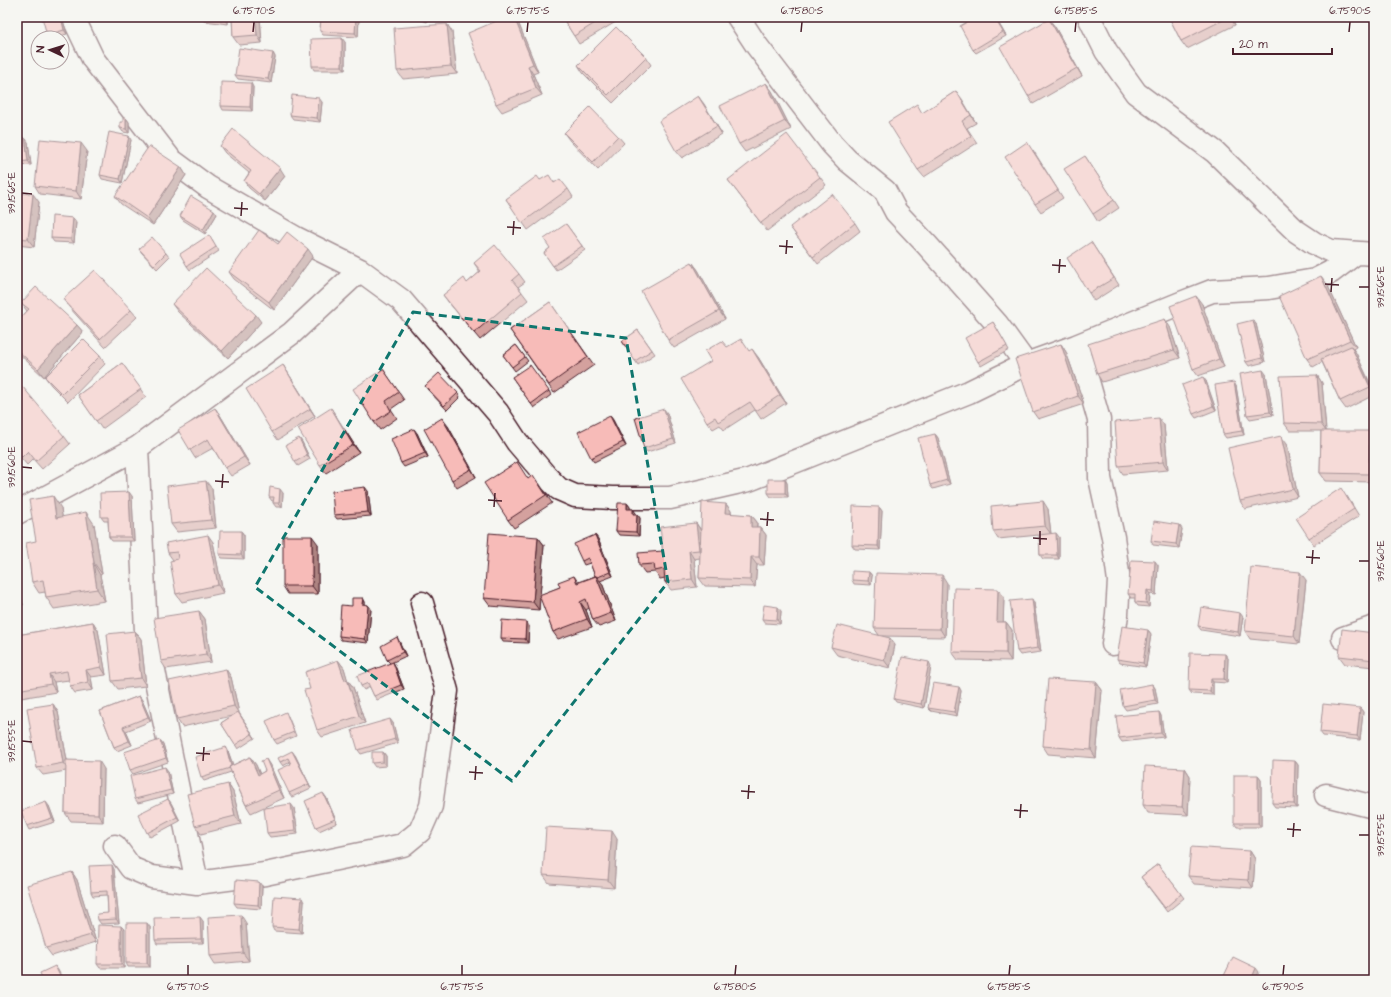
<svg xmlns="http://www.w3.org/2000/svg" width="1391" height="997" viewBox="0 0 1391 997" font-family="'Architects Daughter',sans-serif">
<style>
.lines{fill:none;stroke-linecap:round;stroke-linejoin:round}
.street-casing{stroke:#4a1f2b;stroke-width:25}
.street{stroke:#f6f6f2;stroke-width:22}
.wall{fill:#d4a19e;stroke:#4a1f2b}
.shaded-wall{fill:#ad8381;stroke:#4a1f2b}
.building{fill:#f7bbb8;stroke:#4a1f2b}
.marked{fill:none;stroke:#0f766e;stroke-width:3;stroke-dasharray:8 5;stroke-linejoin:round}
.ticks{fill:none;stroke:#4a1f2b;stroke-width:1.5}
.neatline{fill:none;stroke:#4a1f2b;stroke-width:1.5}
.ticks-label{font-size:10px;text-anchor:middle;fill:#4a1f2b}
</style>
<rect width="100%" height="100%" fill="#f6f6f2"/>
<filter id="ink" filterUnits="userSpaceOnUse"><feTurbulence type="fractalNoise" baseFrequency=".025" numOctaves="2"/><feDisplacementMap in="SourceGraphic" scale="8" xChannelSelector="R" yChannelSelector="G"/><feConvolveMatrix kernelMatrix="1 2 1 2 8 2 1 2 1" color-interpolation-filters="sRGB"/></filter>
<g filter="url(#ink)">
<g class="lines">
<defs>
<path id="street" d="M73,17L93,59L170,159L208,187L263,219L296,238L360,270L401,300L498,413L517,442L546,476L559,489L575,496L613,498H670L749,480L969,392L1026,364L1076,346L1181,303L1212,291L1269,288L1315,280L1331,272L1356,253
M738,17L757,46L832,144L847,160L885,191L896,212L927,245L997,324L1026,364
M1089,17L1106,51L1136,93L1215,152L1296,231L1314,243L1331,251L1374,254
M1076,346L1085,371L1099,420L1100,478L1113,537L1119,581L1117,614L1113,644
M137,448L146,631L197,883
M17,513L137,448L292,333L360,270
M1343,638L1374,627
M1326,795L1374,807
M115,846L131,868L152,877L197,883L265,874L403,845L420,831L431,806L447,691L422,603"/>
</defs>
<use href="#street" class="street-casing"/>
<use href="#street" class="street"/>
</g>
<path class="wall" d="M62,17L67,34L53,38H49L47,35Z
M202,17H228V24L204,21Z
M232,17H260L262,43L239,45L233,37Z
M321,17H358L359,18L358,37L323,35L320,31Z
M414,17H429L427,22Z
M506,17H515L518,22L538,72L533,74L542,95L502,112L496,104Z
M562,17H624L579,44Z
M995,17L1006,36L976,53L973,50Z
M1169,17H1232L1235,25L1187,49L1181,41Z
M1049,19L1055,27L1082,76L1033,104L1028,96Z
M447,24L452,32L457,74L403,79L397,71Z
M345,42V70H314L312,66Z
M273,53L275,57L271,83L238,79L235,75Z
M646,57L651,65L613,103L583,73L578,65Z
M766,83L772,91L791,129L745,152L739,144Z
M253,87L252,111L223,110L221,106Z
M956,91L976,123L967,128L977,143L924,177L918,170L923,113Z
M698,96L722,134L682,158L676,151Z
M322,102L320,122L293,119L290,115Z
M126,118L129,122V133L123,132L120,128Z
M564,133L618,136L624,143L598,170L570,141Z
M17,138H25L28,142L31,165L17,166Z
M131,140L122,183L102,179L100,175Z
M220,146L285,176L265,201L249,188L244,181L249,173L225,153Z
M1033,150L1063,198L1041,212L1035,204Z
M87,151L81,199L40,194L35,186Z
M1085,156L1119,208L1098,222L1093,214Z
M181,167L186,175L153,225L121,204L115,196Z
M820,177L826,185L767,231L728,180Z
M540,180L554,182L568,189L573,197L528,230L506,199Z
M17,193L39,202L34,247L17,245Z
M217,214L205,234L183,220L180,216Z
M73,218L76,222L74,243L54,242L51,238Z
M855,223L860,231L818,264L790,227Z
M566,224L585,250L556,270L544,253L550,248Z
M212,239L219,251L190,270L187,266Z
M1091,242L1119,285L1094,301L1089,293Z
M278,244L313,256L274,310L234,279L229,272Z
M139,249L166,253L169,257L157,269L142,253Z
M692,262L698,270L725,319L674,348L668,340Z
M474,263L519,274L525,282L518,287L528,300L480,340L449,303L443,295L467,283L480,272Z
M1327,284L1356,347L1353,349L1356,353L1374,391V395L1346,409L1340,401L1322,362L1313,367L1307,359Z
M63,299L131,310L137,317L105,347L69,307Z
M550,302L594,365L554,393L510,330Z
M21,303L77,325L83,332L44,377L17,352V322L27,311Z
M172,304L261,322L228,358L178,312Z
M1202,304L1224,367L1198,376L1193,369Z
M993,322L1009,350L981,366L978,362Z
M1256,324L1265,362L1249,366L1246,362Z
M1170,327L1180,358L1102,382L1097,374Z
M638,330L655,354L638,365L622,341Z
M1061,344L1066,352L1084,404L1038,419L1033,412Z
M516,345L528,361L515,371L503,355Z
M727,347L749,351L758,357L786,403L761,419L755,410L724,430L720,425L713,429L707,422L711,361Z
M100,356L105,364L68,402L51,385L45,377Z
M122,363L146,397L102,429L78,395Z
M283,365L315,416L278,440L272,432Z
M383,369L404,400L391,409L397,418L380,430L374,422Z
M1266,374L1273,415L1250,419L1247,415Z
M1317,375L1322,383L1326,431L1374,437V482L1326,481L1320,473L1321,431H1290L1284,423Z
M512,377L549,391L551,395L534,408Z
M1206,381L1216,410L1196,418L1193,414Z
M425,386L458,393L460,397L447,410L428,390Z
M1236,386L1244,435L1226,438L1223,434Z
M17,391L64,436L70,444L42,469L33,459L27,465L17,453Z
M215,408L220,415L250,465L231,476L225,468L213,448L195,458L190,450Z
M667,413L676,443L647,452L644,448Z
M336,416L359,452L326,473L320,465Z
M610,416L613,420L626,446L594,462L591,458Z
M1164,425L1168,470L1123,474L1118,466Z
M448,426L476,477L457,488L452,480Z
M417,433L428,457L404,467L401,463Z
M935,434L938,438L950,484L933,489L930,485Z
M299,438L302,442L310,459L298,466L295,462Z
M1287,444L1298,497L1245,509L1240,501Z
M528,479L539,483L552,503L514,528L508,520Z
M785,479L787,483L788,497H771L768,493Z
M212,489L216,528L177,532L171,524Z
M368,491L371,516L337,519L334,515Z
M283,493L282,507H276L273,503L274,501H272L269,497Z
M132,496L134,541H112L109,537L108,521H104L101,517Z
M1347,496L1359,516L1314,545L1309,538Z
M627,503L630,507V509H633L636,514H637L640,518L639,536L619,535L616,531Z
M726,504L731,511V514L751,515L757,522V527H760L766,535L764,565H757L755,587L705,586L699,578L700,558L694,559L697,587L671,590L665,582V578L660,579L655,572L645,573L639,565L663,551L696,523L701,530Z
M879,507L882,511L880,550L855,549L852,545Z
M61,508L62,517L94,524L102,574L100,575L105,601L54,609L46,597L45,592L39,593L32,582L36,541Z
M1048,509L1051,534L1059,537V559H1043L1040,555L1039,535L998,539L993,531Z
M1179,525L1182,529L1179,548L1153,545L1151,541Z
M241,531L244,535V559L222,558L219,554Z
M595,535L598,539L613,576L600,581L602,583L616,621L599,627L593,620L589,608L586,610L592,627L558,639L553,632L540,596L539,610L490,606L484,598L538,537L544,545L540,595L560,587L574,576L578,582L595,576L590,563L584,565L582,561Z
M213,542L223,593L182,602L176,594L173,560L168,553Z
M318,544V594H288L283,586Z
M1158,565L1156,595L1150,594L1149,607L1138,606L1135,602V598H1131L1128,594Z
M869,572L872,576L871,585L854,584L852,580Z
M1306,580L1299,644L1250,639L1245,631Z
M17,582L23,605L17,607Z
M947,583L945,637L881,636L895,645L890,668L837,655L831,647L879,635L874,628Z
M998,589L1004,597L1003,622H1006L1012,630L1011,661L958,660L952,652Z
M363,598L365,602V605H368L371,609L368,643L341,640L339,636L352,606Z
M1034,603L1041,652L1020,655L1017,651Z
M199,611L205,619L211,662L166,669L161,661Z
M781,611L780,624L765,623L762,619Z
M1243,617L1240,636L1201,630L1198,626Z
M93,622L98,630L106,675L91,677L93,690L75,693L70,686L69,680L54,682L56,692L21,698L17,693V635Z
M529,626L528,643L503,642L501,638Z
M1148,630L1151,634L1146,667L1120,663L1117,659Z
M135,631L141,639L146,686L118,689L112,681Z
M1374,633V667L1345,664L1339,656Z
M399,641L406,656L393,662L395,666L404,689L377,700L374,696L370,687L364,690L361,686L390,663L387,660Z
M1228,658L1227,683L1213,682V695L1192,694L1189,690Z
M338,660L344,668L347,679L353,687L365,723L322,737L317,730L310,689Z
M931,666L924,708L896,702L894,699Z
M231,677L239,713L255,738L238,749L221,723L232,716L182,727L177,719Z
M1096,682L1102,690L1096,758L1048,754L1043,746Z
M1152,684L1155,688L1158,704L1126,710L1123,706Z
M959,687L961,691L957,716L931,711L928,708Z
M139,696L142,700L151,721L126,731L132,745L117,751L114,747L100,711Z
M53,704L58,712L67,760L104,769L103,822L71,821L65,813L66,771L43,775L37,768Z
M1360,708L1363,712L1360,740L1323,736L1320,732Z
M1159,712L1161,716L1164,737L1122,742L1119,738Z
M288,716L296,736L277,744L274,740Z
M393,723L398,743L361,754L358,750Z
M160,740L163,744L168,762L133,774L130,770Z
M226,747L228,751L233,765L250,757L256,765L260,774L271,767L284,798L251,813L246,805L231,772L204,781L201,777Z
M383,752L386,756V766L375,767L372,763Z
M295,755L311,788L292,797L289,793L291,764L290,762L283,766L280,762Z
M1295,761L1298,765L1297,808L1275,807L1272,803Z
M1185,768L1190,776L1188,815L1148,813L1143,805Z
M168,771L173,794L138,803L135,799Z
M1258,775L1261,779V827H1237L1234,823Z
M228,784L233,792L241,824L201,834L195,826Z
M326,797L337,823L319,831L316,827Z
M168,799L171,803L180,821L150,837L147,833Z
M49,806L55,822L29,830L27,826Z
M294,808L298,834L270,837L267,833Z
M617,839L614,888L549,883L543,875Z
M1250,851L1255,859L1253,888L1194,884L1188,876Z
M1158,864L1184,898L1167,912L1141,877Z
M114,869L119,923L101,924L98,920L108,913L107,895L93,896L91,892Z
M72,872L77,880L96,942L52,956L46,948Z
M262,886L261,909L237,907L234,903Z
M304,902L302,933L274,931L272,927Z
M203,921V943L157,944L155,940Z
M246,923L249,961L215,964L210,956Z
M121,926L124,929V968H100L97,964Z
M150,927V967H128L126,963Z"/>
<path class="shaded-wall" d="M61,17H62L67,34L64,30Z
M225,17H228V24L225,20Z
M255,17H260L262,43L257,35Z
M356,17H358L359,18L358,37L355,33Z
M423,17H429L427,22Z
M514,17H515L518,22L538,72L533,64Z
M994,17H995L1006,36L1003,32Z
M1230,17H1232L1235,25Z
M1049,19L1055,27L1082,76L1077,68Z
M447,24L452,32L457,74L451,66Z
M342,38L345,42V70L342,66Z
M273,53L275,57L271,83L268,79Z
M528,66L533,74L542,95L536,88Z
M251,83L253,87L252,111L250,107Z
M766,83L772,91L791,129L785,121Z
M956,91L962,99L976,123Z
M698,96L704,104L722,134L717,126Z
M319,98L322,102L320,122L317,118Z
M126,118L129,122V133L126,129Z
M129,136L131,140L122,183L120,179Z
M25,138L28,142L31,165L28,161Z
M81,143L87,151L81,199L76,191Z
M181,167L186,175L153,225L147,218Z
M280,168L285,176L265,201L259,194Z
M33,194L39,202L34,247L28,239Z
M214,210L217,214L205,234L203,230Z
M73,218L76,222L74,243L71,239Z
M308,249L313,256L274,310L269,302Z
M17,254L20,258L17,271Z
M692,262L698,270L725,319L719,311Z
M1321,276L1327,284L1356,347L1350,340Z
M1196,296L1202,304L1224,367L1219,359Z
M256,315L261,322L228,358L222,351Z
M1165,319L1170,327L1180,358L1174,350Z
M1253,320L1256,324L1265,362L1262,358Z
M77,325L83,332L44,377L38,369Z
M1061,344L1066,352L1084,404L1078,396Z
M1351,346L1356,353L1374,393L1370,387Z
M752,349L758,357L786,403L780,395Z
M283,365L288,373L315,416L310,409Z
M1263,370L1266,374L1273,415L1270,412Z
M1317,375L1322,383L1326,431L1321,424Z
M1203,377L1206,381L1216,410L1213,406Z
M1234,382L1236,386L1244,435L1242,431Z
M215,408L220,415L250,465L244,457Z
M331,408L336,416L359,452L353,445Z
M664,409L667,413L676,443L673,439Z
M610,416L613,420L626,446L623,442Z
M442,418L448,426L476,477L471,469Z
M1159,418L1164,425L1168,470L1163,462Z
M414,429L417,433L428,457L425,453Z
M1370,431L1374,437V480L1369,474Z
M935,434L938,438L950,484L947,480Z
M1281,436L1287,444L1298,497L1293,489Z
M299,438L302,442L310,459L307,455Z
M785,479L787,483L788,497L785,493Z
M206,481L212,489L216,528L211,520Z
M365,487L368,491L371,516L368,512Z
M280,489L283,493L282,507L279,503Z
M129,492L132,496L134,541L131,537Z
M53,496L61,508L64,529L56,518Z
M1043,501L1048,509L1051,534L1045,526Z
M627,503L630,507V513L627,509Z
M726,504L731,511V521L725,513Z
M879,507L882,511L880,550L878,546Z
M633,509L636,513L635,518L633,514Z
M86,512L94,524L102,574L94,563Z
M637,514L640,518L639,536L636,532Z
M751,515L757,522L756,535L751,527Z
M696,523L701,531L704,558L699,550Z
M1179,525L1182,529L1179,548L1176,544Z
M760,527L766,535L764,565L759,557Z
M241,531L244,535V559L241,555Z
M1056,533L1059,537V559L1057,555Z
M208,535L213,542L223,593L218,585Z
M595,535L598,539L613,576L610,572Z
M312,536L318,544V594L312,586Z
M538,537L544,545L539,610L533,602Z
M689,551L694,559L697,587L692,579Z
M751,557L757,565L755,587L750,580Z
M1155,561L1158,565L1156,595L1153,591Z
M93,563L100,575L105,601L97,589Z
M869,572L872,576L871,585L868,581Z
M1300,572L1306,580L1299,644L1294,636Z
M942,575L947,583L945,637L940,629Z
M596,576L602,583L616,621L611,613Z
M17,582L23,605L17,596Z
M998,589L1004,597L1003,630L997,622Z
M1147,590L1150,594L1149,607L1146,603Z
M363,598L365,602V608L362,604Z
M1032,599L1034,603L1041,652L1038,648Z
M580,602L586,610L592,627L587,619Z
M368,605L371,609L368,643L365,639Z
M778,607L781,611L780,624L777,620Z
M199,611L205,619L211,662L206,654Z
M1240,613L1243,617L1240,636L1238,632Z
M93,622L98,630L106,675L101,667Z
M526,622L529,626L528,643L525,639Z
M1006,622L1012,630L1011,661L1006,653Z
M1148,630L1151,634L1146,667L1143,663Z
M135,631L141,639L146,686L141,678Z
M397,637L399,641L406,656L403,652Z
M890,638L895,645L890,668L884,660Z
M1225,654L1228,658L1227,683L1224,679Z
M338,660L344,668L350,688L345,681Z
M393,662L395,666L404,689L401,685Z
M929,662L931,666L924,708L921,704Z
M226,669L231,677L239,713L255,738L234,706Z
M86,670L91,677L93,690L88,682Z
M49,674L54,682L56,692L51,684Z
M347,679L353,687L365,723L359,716Z
M1211,679L1213,682V695L1210,691Z
M1096,682L1102,690L1096,758L1091,750Z
M1152,684L1155,688L1158,704L1155,700Z
M959,687L961,691L957,716L954,712Z
M139,696L142,700L151,721L148,717Z
M53,704L58,712L69,771L63,763Z
M1360,708L1363,712L1360,740L1357,736Z
M1159,712L1161,716L1164,737L1161,733Z
M390,719L393,723L398,743L395,739Z
M123,727L126,731L132,745L129,741Z
M160,740L163,744L168,762L166,758Z
M226,747L228,751L235,771L232,767Z
M292,751L295,755L311,788L309,784Z
M383,752L386,756V766L383,762Z
M250,757L256,765L263,783L258,775Z
M266,759L271,767L284,798L279,790Z
M99,761L104,769L103,822L98,814Z
M1295,761L1298,765L1297,808L1294,804Z
M165,767L168,771L173,794L171,790Z
M1185,768L1190,776L1188,815L1182,807Z
M1258,775L1261,779V827L1258,823Z
M228,784L233,792L241,824L235,816Z
M323,793L326,797L337,823L335,819Z
M168,799L171,803L180,821L177,817Z
M46,802L49,806L55,822L52,818Z
M291,804L294,808L298,834L295,830Z
M612,831L617,839L614,888L608,880Z
M1250,851L1255,859L1253,888L1248,880Z
M112,865L114,869L119,923L116,919Z
M72,872L77,880L96,942L91,935Z
M259,882L262,886L261,909L258,905Z
M302,898L304,902L302,933L299,929Z
M241,915L246,923L249,961L243,953Z
M200,917L203,921V943L201,939Z
M147,923L150,927V967L147,963Z
M121,926L124,929V968L121,964Z
M55,966L58,970L63,980H62Z
M1256,968L1259,972L1255,980H1251Z"/>
<path class="building" d="M42,17H61L64,30L47,35Z
M202,17H225V20Z
M232,17H255L257,35L233,37Z
M321,17H356L355,33L320,31Z
M506,17H514L533,64L528,66L536,88L496,104L468,33Z
M562,17H605L574,36Z
M976,17H994L1003,32L973,50L960,26Z
M1169,17H1229L1181,41Z
M1049,19L1077,68L1028,96L1000,47Z
M447,24L451,66L397,71L394,28Z
M616,27L646,57L608,95L578,65Z
M342,38V66H312L311,39Z
M239,48L273,53L268,79L235,75Z
M221,82L251,83L250,107L221,106Z
M766,83L785,121L739,144L720,106Z
M956,91L971,115L962,121L971,136L918,170L888,122L917,104L922,113Z
M292,95L319,98L317,118L290,115Z
M698,96L717,126L676,151L659,121Z
M590,107L618,136L593,162L564,133Z
M123,118H126V129L120,128V122H123Z
M233,129L280,168L259,194L244,181L251,171L220,146Z
M109,132L129,136L120,179L100,175Z
M787,134L820,177L761,223L728,180Z
M17,138H25L28,161L17,162Z
M40,139L81,143L76,191L35,186Z
M1027,142L1058,190L1035,204L1005,157Z
M149,146L181,167L147,218L115,196Z
M1085,156L1114,200L1093,214L1064,169Z
M549,175L554,183L560,179L568,189L522,223L506,199L537,176L540,180Z
M17,193L33,194L28,239L17,238Z
M832,194L855,223L813,257L790,227Z
M191,196L214,210L203,230L180,216Z
M52,216L73,218L71,239L51,238Z
M566,224L582,246L553,266L544,253L550,248L544,239Z
M259,230L278,244L287,232L308,249L269,302L229,272Z
M209,235L216,247L187,266L180,254Z
M152,237L166,253L154,265L139,249Z
M1091,242L1114,278L1089,293L1067,258Z
M495,245L519,274L512,280L522,292L474,333L443,295L464,278L467,283L481,271L474,263Z
M692,262L719,311L668,340L641,291Z
M206,268L256,315L222,351L172,304Z
M95,270L131,310L100,339L63,299Z
M1321,276L1350,340L1307,359L1279,296Z
M36,287L77,325L38,369L17,350V322L29,309L21,303Z
M1196,296L1219,359L1193,369L1170,306Z
M550,302L588,357L549,385L510,330Z
M1165,319L1174,350L1097,374L1088,344Z
M1253,320L1262,358L1246,362L1237,324Z
M993,322L1007,346L978,362L965,338Z
M638,330L652,350L635,361L622,341Z
M83,339L100,356L62,394L45,377Z
M741,339L749,351L752,349L780,395L756,411L750,402L718,422L715,417L707,422L681,379L711,361L705,351L722,341L727,347Z
M1061,344L1078,396L1033,412L1015,359Z
M516,345L525,357L512,367L503,355Z
M1351,346L1370,387L1340,401L1321,359Z
M122,363L141,389L96,421L78,395Z
M283,365L310,409L272,432L246,389Z
M530,365L549,391L531,404L512,377Z
M383,369L399,392L386,401L391,411L374,422L353,389Z
M1263,370L1270,412L1247,415L1240,374Z
M439,373L458,393L444,406L425,386Z
M1317,375L1321,424L1284,423L1280,376Z
M1203,377L1213,406L1193,414L1182,385Z
M1234,382L1242,431L1223,434L1215,385Z
M22,386L64,436L36,461L28,451L22,457L17,452V391Z
M215,408L244,457L225,468L208,439L190,450L178,430Z
M331,408L353,445L320,465L298,429Z
M664,409L673,439L644,448L635,418Z
M610,416L623,442L591,458L578,432Z
M442,418L471,469L452,480L424,429Z
M1159,418L1163,462L1118,466L1115,422Z
M414,429L425,453L401,463L391,439Z
M1321,431H1370L1369,474L1320,473Z
M935,434L947,480L930,485L918,438Z
M1281,436L1293,489L1240,501L1228,448Z
M299,438L307,455L295,462L286,445Z
M517,462L528,479L533,475L546,495L508,520L484,483Z
M768,479H785V493H768Z
M206,481L211,520L171,524L167,486Z
M270,487L280,489L279,503H273L274,497H269Z
M365,487L368,512L334,515L332,491Z
M1341,488L1354,509L1309,538L1296,518Z
M129,492L131,537H109L108,517H101L100,493Z
M53,496L56,518L86,512L94,563H93L97,589L46,597L43,580L32,582L26,543L36,541L29,500Z
M1043,501L1045,526L993,531L991,506Z
M702,502L726,504L725,513L751,515V527H760L759,557H751L750,580L699,578Z
M618,503H627V509H633V514H637L636,532L616,531Z
M853,506L879,507L878,546L852,545Z
M1154,521L1179,525L1176,544L1151,541Z
M696,523L699,550L689,551L692,579L665,582L664,569L655,571L654,564L639,565L638,553L663,551L660,527Z
M220,531H241V555L219,554Z
M489,533L538,537L533,602L484,598Z
M1056,533L1057,555H1040L1039,535Z
M208,535L218,585L176,594L170,561L178,559L177,552L168,553L166,543Z
M595,535L610,572L598,577L596,576H595L588,558L582,561L574,544Z
M283,536H312V586H283Z
M1131,560L1155,561L1153,591L1147,590L1146,603L1135,602V594H1128Z
M1251,567L1300,572L1294,636L1245,631Z
M852,571L869,572L868,581L852,580Z
M876,573L942,575L940,629L874,628Z
M574,576L577,583L596,576L611,613L593,620L586,599L580,602L587,619L553,632L539,595L560,587L558,582Z
M954,588L998,589L997,622H1006V653L952,652Z
M352,598H363L362,604L368,605L365,639L339,636L341,605L352,606Z
M1032,599L1038,648L1017,651L1010,601Z
M764,605L778,607L777,620L762,619Z
M1201,607L1240,613L1238,632L1198,626Z
M199,611L206,654L161,661L154,618Z
M502,620L526,622L525,639L501,638Z
M93,622L101,667L86,670L88,682L70,686L67,671L49,674L51,684L17,690V635Z
M837,625L890,638L884,660L831,647Z
M1122,626L1148,630L1143,663L1117,659Z
M1342,629L1374,633V660L1339,656Z
M135,631L141,678L112,681L107,634Z
M397,637L403,652L387,660L381,646Z
M1190,653L1225,654L1224,679H1211L1210,691L1189,690Z
M902,657L929,662L921,704L894,699Z
M338,660L345,681L347,679L359,716L317,730L304,690L310,689L305,672Z
M393,662L401,685L374,696L368,683L361,686L357,676Z
M226,669L234,706L177,719L169,681Z
M1048,679L1096,682L1091,750L1043,746Z
M933,683L959,687L954,712L928,708Z
M1152,684L1155,700L1123,706L1120,690Z
M139,696L148,717L123,727L129,741L114,747L100,711Z
M53,704L63,763L37,768L27,708Z
M1323,704L1360,708L1357,736L1320,732Z
M238,712L252,734L235,745L221,723Z
M286,712L294,732L274,740L266,721Z
M1159,712L1161,733L1119,738L1116,716Z
M390,719L395,739L358,750L352,730Z
M160,740L166,758L130,770L124,752Z
M226,747L231,766L229,767L230,768L201,777L195,757Z
M292,751L309,784L289,793L278,770L291,764L288,758L280,762L278,758Z
M372,752H383V762L372,763Z
M250,757L258,775L265,771L261,761L266,759L279,790L246,805L229,767Z
M66,760L99,761L98,814L65,813Z
M1273,760L1295,761L1294,804L1272,803Z
M1145,766L1185,768L1182,807L1143,805Z
M165,767L171,790L135,799L130,776Z
M1234,775H1258V823H1234Z
M228,784L235,816L195,826L187,794Z
M323,793L335,819L316,827L305,801Z
M168,799L177,817L147,833L138,814Z
M46,802L52,818L27,826L21,811Z
M291,804L295,830L267,833L264,808Z
M546,827L612,831L608,880L543,875Z
M1191,847L1250,851L1248,880L1188,876Z
M1158,864L1181,894L1165,908L1141,877Z
M112,865L116,919L98,920L97,914L108,913L107,891L91,892L89,866Z
M72,872L91,935L46,948L27,885Z
M236,880L259,882L258,905L234,903Z
M274,896L302,898L299,929L272,927Z
M241,915L243,953L210,956L208,917Z
M200,917L201,939L155,940L154,918Z
M126,923H147V963H126Z
M98,925L121,926V964H97Z
M1233,957L1256,968L1251,980H1222Z
M55,966L62,980H43L40,973Z"/>
</g>
<path d="M0 0H1391V997H0ZM413,312L626,338L668,582L512,781L255,587Z" fill="#f6f6f2" fill-opacity=".55" fill-rule="evenodd"/>
<path class="marked" d="M413,312L626,338L668,582L512,781L255,587Z"/>
<path class="ticks" d="M253,32L254,22M527,32L528,22M801,32L802,22M1075,32L1076,22M1349,32L1350,22M22,193L32,194M234,208L248,209M241,216L242,202M507,227L521,228M513,235L514,221M779,246L793,247M786,254L787,240M1052,265L1066,266M1059,273L1060,259M1325,284L1339,285M1359,287H1369M1331,292L1332,278M22,467L32,468M215,481L229,482M222,488L223,474M488,500L502,501M494,507L495,493M760,519L774,520M767,526L768,512M1033,538L1047,539M1040,545V531M1306,557L1320,558M1359,561H1369M1312,564L1313,550M22,741L32,742M196,753L210,754M203,761L204,747M469,772L483,773M475,780L476,766M741,791L755,792M748,799L749,785M1014,810L1028,811M1020,818L1021,804M1287,829L1301,830M1359,835H1369M1293,837L1294,823M188,975V965M462,975V965M735,975L736,965M1009,975L1010,965M1283,975L1284,965"/>
<rect width="1391" height="997" fill="none" stroke="#f6f6f2" stroke-width="44"/>
<g transform="translate(50 50) rotate(274)"><circle r="19" fill="#f6f6f2" stroke="#b1a0a2"/>
<path d="M0-3L7 15L0 10L-7 15Z" fill="#4a1f2b"/>
<text y="-6" font-size="11" font-weight="bold" text-anchor="middle" fill="#4a1f2b">N</text>
</g>
<path d="M1233 48v6h99v-6" fill="none" stroke="#4a1f2b" stroke-width="2"/>
<text x="1239" y="48" font-size="12" fill="#4a1f2b" stroke="#f6f6f2" stroke-width="3" paint-order="stroke">20 m</text>
<rect x="22" y="22" width="1347" height="953" class="neatline"/>
<g class="ticks-label">
<text x="254" y="14">6.7570°S</text>
<text x="528" y="14">6.7575°S</text>
<text x="802" y="14">6.7580°S</text>
<text x="1076" y="14">6.7585°S</text>
<text x="1350" y="14">6.7590°S</text>
<text transform="translate(11 193) rotate(-90)" y="4">39.1565°E</text>
<text transform="translate(1380 287) rotate(-90)" y="4">39.1565°E</text>
<text transform="translate(11 467) rotate(-90)" y="4">39.1560°E</text>
<text transform="translate(1380 561) rotate(-90)" y="4">39.1560°E</text>
<text transform="translate(11 741) rotate(-90)" y="4">39.1555°E</text>
<text transform="translate(1380 835) rotate(-90)" y="4">39.1555°E</text>
<text x="188" y="990">6.7570°S</text>
<text x="462" y="990">6.7575°S</text>
<text x="735" y="990">6.7580°S</text>
<text x="1009" y="990">6.7585°S</text>
<text x="1283" y="990">6.7590°S</text>
</g>
</svg>
